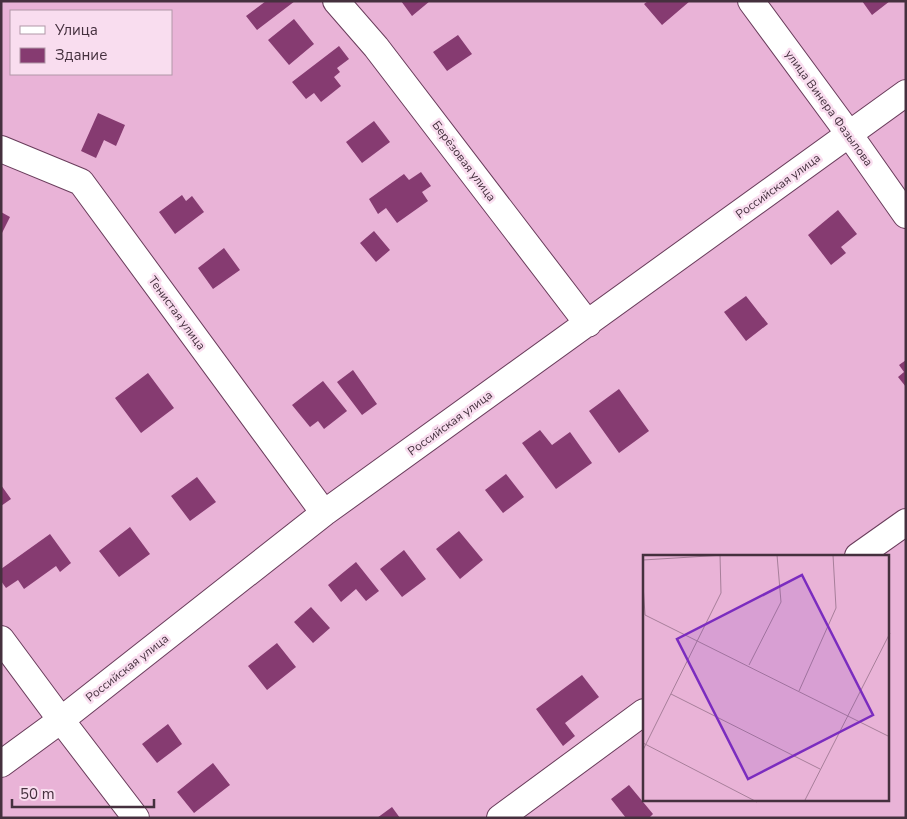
<svg xmlns="http://www.w3.org/2000/svg" width="907" height="819" viewBox="0 0 907 819" font-family="'Nunito Sans',sans-serif">
<style>
.building{fill:#863b71}
.lines{fill:none;stroke-linecap:round;stroke-linejoin:round}
.minor-casing{stroke:#693c5b;stroke-width:28}
.minor{stroke:#fff;stroke-width:26}
.labels{text-anchor:middle;dominant-baseline:central;stroke-width:5;stroke-linejoin:round;paint-order:stroke}
.street-label{font-size:12px;fill:#45303e;stroke:#f9ddef}
.inset-road{fill:none;stroke:#a77f9a;stroke-width:1}
.view{fill:#7b2cbf;fill-opacity:0.15;stroke:#7b2cbf;stroke-width:2.5}
.inset-edge{fill:none;stroke:#45303e;stroke-width:2.5}
</style>
<rect width="100%" height="100%" fill="#e9b3d7"/>
<path class="building" d="M266,1H295L257,30L246,16Z
M401,1H430L412,16Z
M648,1H690L662,25L644,4Z
M862,1H890L872,15Z
M294,19L314,44L289,65L268,40Z
M458,35L472,54L447,71L433,52Z
M339,46L349,59L337,68L340,72L334,77L341,86L321,102L314,93L306,99L292,82Z
M98,113L125,125L116,146L104,140L96,158L81,151Z
M374,121L390,142L362,163L346,142Z
M421,172L431,186L422,192L428,201L397,223L386,208L378,214L369,199L404,174L409,180Z
M182,195L186,201L192,196L204,212L175,234L159,212Z
M838,210L857,234L841,247L846,253L831,265L808,235Z
M1,212L10,217L1,235Z
M374,231L390,250L376,262L360,243Z
M224,248L240,270L213,289L198,268Z
M746,296L768,324L746,341L724,312Z
M906,360V387L898,377L904,372L899,365Z
M353,370L377,404L362,415L337,382Z
M148,373L174,408L141,433L115,398Z
M323,381L347,411L324,429L318,421L310,427L292,405Z
M619,389L649,431L619,453L589,411Z
M540,430L552,445L570,432L592,463L556,489L522,443Z
M506,474L524,497L503,513L485,490Z
M197,477L216,502L190,521L171,496Z
M1,485L11,499L1,506Z
M130,527L150,554L119,577L99,551Z
M459,531L483,560L460,579L436,549Z
M50,534L71,563L60,572L56,566L24,589L18,580L6,588L1,581V569Z
M404,550L426,579L402,597L380,569Z
M356,562L379,591L366,601L356,589L341,602L328,585Z
M311,607L330,628L313,643L294,622Z
M277,643L296,667L267,690L248,666Z
M582,675L599,697L565,723L575,736L563,746L536,709Z
M168,724L182,744L157,763L142,744Z
M213,763L230,785L194,813L177,792Z
M629,785L653,814L649,818H626L611,799Z
M392,807L400,818H377Z"/>
<g class="lines">
<defs>
<path id="minor" d="M336,1L376,47L588,324
M751,1L849,134L906,215
M1,149L81,182L324,513
M858,556L906,522
M1,639L61,720L136,818
M1,764L61,720L324,513L906,93
M500,818L644,712"/>
</defs>
<use href="#minor" class="minor-casing"/>
<use href="#minor" class="minor"/>
</g>
<g class="labels">
<g class="street-label">
<text transform="translate(829 108) rotate(54)">улица Винера Фазылова</text>
<text transform="translate(464 161) rotate(53)">Берёзовая улица</text>
<text transform="translate(778 186) rotate(-36)">Российская улица</text>
<text transform="translate(177 313) rotate(54)">Тенистая улица</text>
<text transform="translate(450 423) rotate(-36)">Российская улица</text>
<text transform="translate(127 668) rotate(-38)">Российская улица</text>
</g>
</g>
<g transform="translate(643 555)">
<rect width="246" height="246" fill="#e9b3d7"/>
<path class="inset-road" d="M0,5L81,0M0,29L2,60L247,182M106,110L138,47L134,0M156,136L193,53L190,0M28,139L177,214M0,188L114,247M0,195L78,38L77,0M161,247L247,78"/>
<path class="view" d="M159,20L230,160L105,224L34,84Z"/>
<rect width="246" height="246" class="inset-edge"/>
</g>
<rect width="907" height="819" fill="none" stroke="#45303e" stroke-width="5"/>
<rect x="10" y="10" width="162" height="65" fill="#f9ddef" stroke="#b198a8"/>
<rect x="20" y="26" width="25" height="8" fill="#ffffff" stroke="#b198a8"/>
<text x="55" y="35" font-size="15" fill="#45303e">Улица</text>
<rect x="20" y="48" width="25" height="15" fill="#863b71" stroke="#b198a8"/>
<text x="55" y="60" font-size="15" fill="#45303e">Здание</text>
<path d="M12 799v8h142v-8" fill="none" stroke="#45303e" stroke-width="2.5"/>
<text x="20" y="799" font-size="15" fill="#45303e" stroke="#f9ddef" stroke-width="4" paint-order="stroke">50 m</text>
</svg>
